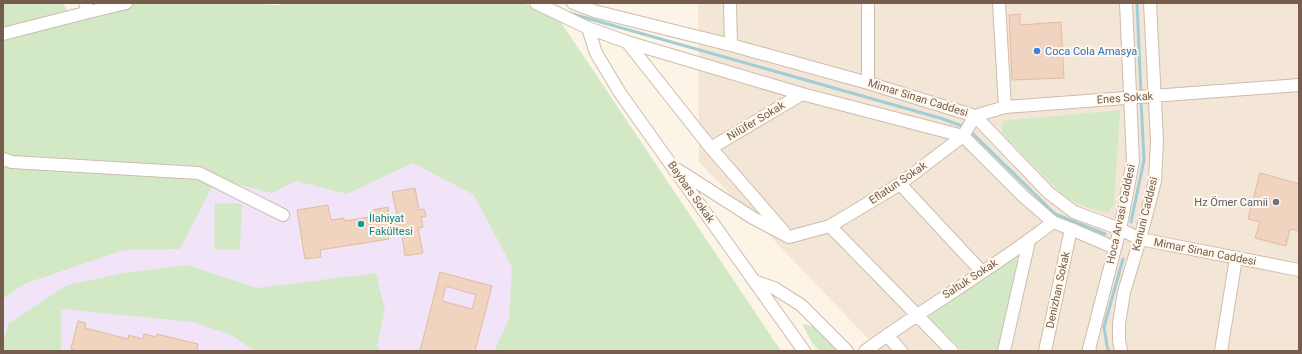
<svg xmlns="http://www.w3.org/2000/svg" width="1302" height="354" viewBox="0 0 1302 354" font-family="Roboto,sans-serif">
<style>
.residential{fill:#f3e6d6}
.education{fill:#f1e4f8}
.green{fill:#d3e9c6}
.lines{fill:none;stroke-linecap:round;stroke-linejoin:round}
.stream{stroke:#a2cdd6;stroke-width:3}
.building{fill:#f0d4bf;stroke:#e2bba0;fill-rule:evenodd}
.minor-casing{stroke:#cdbcad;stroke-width:14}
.minor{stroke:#fff;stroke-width:12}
.shop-dot{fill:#3f7fe0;stroke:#fef8ed;stroke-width:1.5}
.worship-dot{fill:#6b7280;stroke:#fef8ed;stroke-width:1.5}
.culture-dot{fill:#0f9aa8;stroke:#fef8ed;stroke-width:1.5}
.labels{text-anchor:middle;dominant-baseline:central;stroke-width:4;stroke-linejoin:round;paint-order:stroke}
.shop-label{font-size:11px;fill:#366cbe;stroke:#fef8ed;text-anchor:start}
.street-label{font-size:11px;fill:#755c4c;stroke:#fef8ed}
.worship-label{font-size:11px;fill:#5b616d;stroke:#fef8ed;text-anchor:end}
.culture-label{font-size:11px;fill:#0d838f;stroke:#fef8ed;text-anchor:start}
</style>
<rect width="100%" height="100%" fill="#fcf4e7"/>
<path class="residential" d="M698,3H1299V351H880L699,162Z"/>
<path class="education" d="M320,104L557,163L554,351H3V287Z"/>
<path class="green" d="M3,3H63L72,21L100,17L121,3H238L279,5L286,3H523L558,18L781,351H494L509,319L512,267L474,195L413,163L347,194L296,181L272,193L216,179L180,249L124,250L24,284L3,299Z
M1120,110L1114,204L1108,212C1094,211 1077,204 1065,197L1002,133V121Z
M215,203L242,204L240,250L214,249Z
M1010,259H1016L1018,262L998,351H963L928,316Z
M187,265L257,288L376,273L385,310L377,346L380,351H255L231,335L193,322L61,309V351H3V344L8,324L67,285L124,273Z
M802,324L813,326L838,351H819L811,341Z"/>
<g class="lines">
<path class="stream" d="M1137,3L1141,93
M569,13L940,118L965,127
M970,131L1055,214L1105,234
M1131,222L1144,160L1141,99
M1109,351L1107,346L1104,327L1123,259"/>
</g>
<path class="building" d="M1020,14V25L1061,22L1064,78L1012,80L1009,15Z
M1260,173L1299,184V231L1290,229L1286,246L1255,238L1260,222L1248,219Z
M415,188L419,210L424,209L426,216L421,217L423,227L418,228L423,253L405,256L401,229L388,232L389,239L320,250L321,257L305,259L297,210L328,205L331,220L344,218V221L369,217L368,214L372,213L373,210L388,207L389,217L397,215L392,192Z
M440,272L492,286L475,351H420ZM446,286L476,295L472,309L442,301Z
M78,321L86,323L85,328L128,339L129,335L143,339L144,334L156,337L157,334L198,344L197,351H78L71,349Z"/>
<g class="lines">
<defs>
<path id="minor" d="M85,3L89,12L126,3
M536,3L588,28L627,42L802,94L963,136L1023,196L1053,222L1071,229L1115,248
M573,3L594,11L731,45L868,83L975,116L1049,193L1074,212L1120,229L1140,239L1299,270
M730,3L731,45
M868,3V83
M999,3L1005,107
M588,28L596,53L620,93L804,351
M3,34L89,12
M627,42L711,148L784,232
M711,148L802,94
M3,159L12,162L199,173L283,215
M678,170L753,218L789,237L830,226L952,351
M900,184L982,272
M830,226L900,184L963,136L975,116L1005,107L1299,85
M754,281L774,288L801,305L847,351
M887,335L901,351
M865,351C927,306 993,269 1053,222
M1004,351L1029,241
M1045,351L1071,229
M1090,351L1089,349L1120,229L1133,161L1126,3
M1121,351L1119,340V324L1124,292L1140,239L1155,181L1157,141L1150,3
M1221,351L1236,258"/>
</defs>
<use href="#minor" class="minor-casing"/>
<use href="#minor" class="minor"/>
</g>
<circle class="shop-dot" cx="1037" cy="51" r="4"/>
<circle class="worship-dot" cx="1276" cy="202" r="4"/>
<circle class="culture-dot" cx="361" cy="224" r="4"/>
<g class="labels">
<g class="shop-label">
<text x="1045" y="51">Coca Cola Amasya</text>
</g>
<g class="street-label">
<text transform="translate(918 98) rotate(17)">Mimar Sinan Caddesi</text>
<text transform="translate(1125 98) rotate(-4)">Enes Sokak</text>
<text transform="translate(756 121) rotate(-31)">Nilüfer Sokak</text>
<text transform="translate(898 183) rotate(-34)">Eflatun Sokak</text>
<text transform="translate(691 192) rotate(55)">Baybars Sokak</text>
<text transform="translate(1121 214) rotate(-78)">Hoca Arvasi Caddesi</text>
<text transform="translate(1145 214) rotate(-76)">Kanuni Caddesi</text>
<text transform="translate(1205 252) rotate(11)">Mimar Sinan Caddesi</text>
<text transform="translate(970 279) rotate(-33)">Saltuk Sokak</text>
<text transform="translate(1058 290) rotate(-78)">Denizhan Sokak</text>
</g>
<g class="worship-label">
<text x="1268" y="202">Hz Ömer Camii</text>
</g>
<g class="culture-label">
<text x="369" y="218">İlahiyat<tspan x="369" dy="13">Fakültesi</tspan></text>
</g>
</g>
<rect width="1302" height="354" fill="none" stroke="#755c4c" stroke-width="8"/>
</svg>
